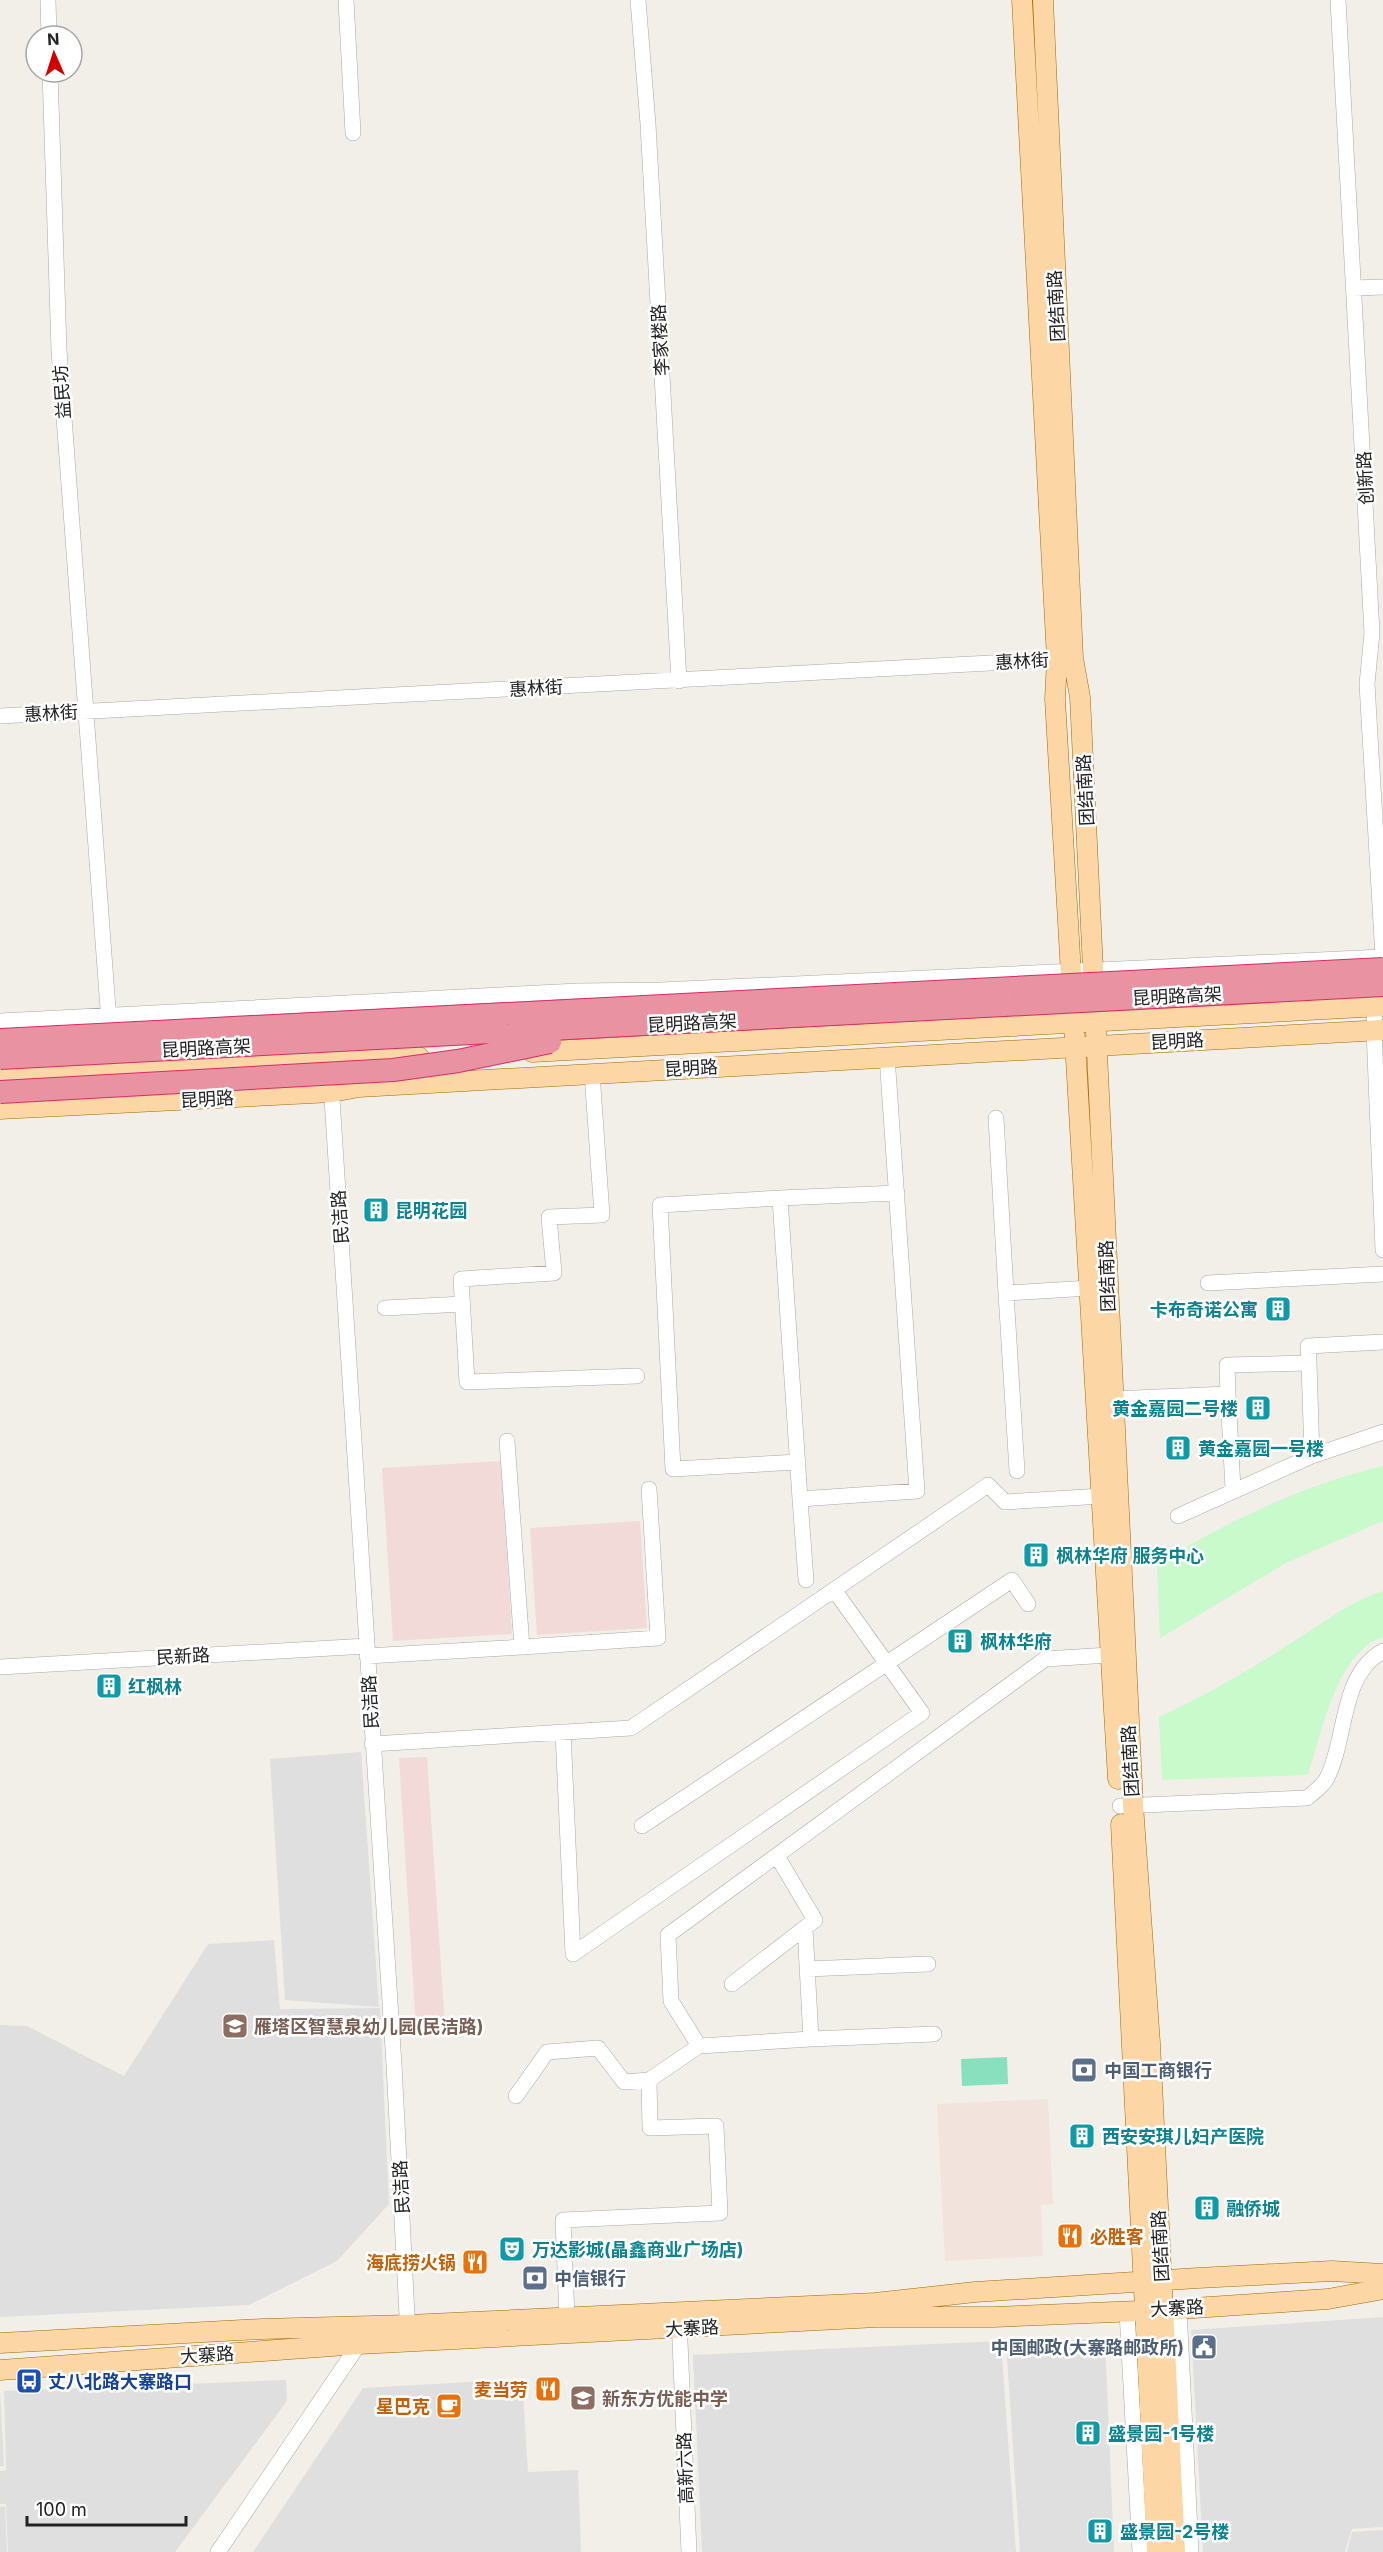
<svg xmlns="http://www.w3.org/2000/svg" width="1383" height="2552" viewBox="0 0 1383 2552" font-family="Inter,'Noto Sans SC',sans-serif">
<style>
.residential{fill:#e0dfdf}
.commercial{fill:#f2dad9}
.military{fill:#f3e3dd}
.park{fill:#c8facc}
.pitch{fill:#88e0be}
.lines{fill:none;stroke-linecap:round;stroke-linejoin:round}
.minor-casing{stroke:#a9a9a9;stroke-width:16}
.major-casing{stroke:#a06b00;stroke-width:21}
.minor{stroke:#fff;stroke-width:15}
.major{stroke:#fcd6a4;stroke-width:20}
.highway-bridge-casing{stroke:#dc2a67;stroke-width:24;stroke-linecap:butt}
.highway-bridge{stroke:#e892a2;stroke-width:22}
.labels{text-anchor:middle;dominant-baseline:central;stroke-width:5;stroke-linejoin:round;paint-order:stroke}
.street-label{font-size:18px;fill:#222;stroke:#fff}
.culture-label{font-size:18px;font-weight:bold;fill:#0d838f;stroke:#fff;text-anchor:start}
.education-label{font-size:18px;font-weight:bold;fill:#785e54;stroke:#fff;text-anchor:start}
.service-label{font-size:18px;font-weight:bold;fill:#4e5e75;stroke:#fff;text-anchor:start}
.food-label{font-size:18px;font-weight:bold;fill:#c56008;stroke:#fff;text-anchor:end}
.transit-label{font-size:18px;font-weight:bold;fill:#164399;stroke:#fff;text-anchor:start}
</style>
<rect width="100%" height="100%" fill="#f2efe9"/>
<path class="residential" d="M361,1752L379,2007L285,2000L270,1759Z
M274,1940L280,2009L380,2008L389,2204L337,2261L249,2305L0,2317V2025L27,2026L124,2076L208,1944Z
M1383,2317V2527L1352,2529L1345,2552H1203L1191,2330Z
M1105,2339L1114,2552H1020L1006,2342Z
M1001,2341L1016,2552H702L693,2355Z
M522,2379L528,2472L578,2470L581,2552H253L363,2388Z
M286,2380L287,2401L175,2552H8L6,2504H0V2471L6,2470L4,2391Z
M0,2390L4,2466H0Z
M5,2506L7,2552H0V2507Z
M1383,2530V2552H1347L1352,2532Z"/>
<path class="commercial" d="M501,1461L512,1634L393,1641L382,1468Z
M640,1521L647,1628L537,1635L530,1528Z
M427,1757L445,2026L416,2028L399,1758Z"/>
<path class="military" d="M1048,2099L1053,2204L1041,2205L1043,2256L945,2261L937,2104Z"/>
<path class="park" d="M1383,1466V1521L1288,1562L1160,1638L1157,1564C1228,1521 1303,1485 1383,1466Z
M1383,1591V1637C1336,1653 1322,1732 1308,1775L1162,1780L1159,1717C1204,1696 1246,1672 1288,1645C1319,1626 1348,1602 1383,1591Z"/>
<path class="pitch" d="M1007,2057L1008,2084L962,2086L961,2059Z"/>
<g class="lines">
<defs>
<path id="minor" d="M48,0L49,36
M346,0L353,133
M638,0L648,124L679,681
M1338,0L1372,633L1367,684L1383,957L1381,966
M50,72L59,350L109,1022
M1353,288L1383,287
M0,716L1066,659
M1375,998L1374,1030L1383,1250
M0,1021L578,991L661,990L1383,957
M887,1056L917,1491L800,1499L780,1198L897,1193
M592,1073L602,1215L549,1217L554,1273L461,1279L467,1382L637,1376
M331,1083L394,2065L408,2334
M996,1118L1006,1293
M780,1198L660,1205L673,1469L798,1462
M1208,1283L1383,1274
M385,1308L463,1304
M1309,1363L1312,1456
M1228,1394L1233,1489
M1112,1399L1228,1394L1227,1365L1309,1363L1308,1346L1383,1342
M1017,1471L1006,1293L1090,1288
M800,1499L806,1580
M1178,1516L1312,1456L1383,1432
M522,1647L658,1638L649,1489
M367,1656L522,1647L507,1441
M0,1667L367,1646
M563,1732L573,1954
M372,1744L631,1728L988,1485L1005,1502L1102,1496
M1120,1806L1307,1798C1314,1792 1324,1785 1327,1778C1347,1739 1340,1674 1383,1651
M642,1826L1012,1580L1028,1604
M805,1928L811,2039L934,2034
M573,1954L922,1713L835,1591
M807,1969L928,1964
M732,1984L815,1920L777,1856
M699,2046L671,2001L668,1935L1045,1659L1109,1655
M516,2096L547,2052L598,2048L624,2082L649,2080
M1179,2309L1191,2552
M1127,2311L1140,2552
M567,2317L563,2220L720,2213L716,2126L650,2128L649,2080L699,2046L811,2039
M679,2318L689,2552
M218,2552L359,2344"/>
<path id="major" d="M1022,0L1057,659L1055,699L1118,1779
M1043,0L1073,658L1080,697L1133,1805L1150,2043L1175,2552
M532,1052L1383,1006
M0,1079L419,1057
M0,1109L332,1092L359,1087L1383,1030
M1121,1824L1157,2552
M0,2343L262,2329L408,2325L875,2303L975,2292L1198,2278L1332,2271L1383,2274
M0,2370L359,2344L877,2317H994L1164,2310L1328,2299L1383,2289"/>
</defs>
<use href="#minor" class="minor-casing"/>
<use href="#major" class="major-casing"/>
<use href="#minor" class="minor"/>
<use href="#major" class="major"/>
<defs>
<path id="highway-bridge" d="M0,1040L1383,969
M0,1058L1383,985
M0,1092L393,1070L458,1061L550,1042"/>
</defs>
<use href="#highway-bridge" class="highway-bridge-casing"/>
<use href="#highway-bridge" class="highway-bridge"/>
</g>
<defs>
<symbol id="building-square" viewBox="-11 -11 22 22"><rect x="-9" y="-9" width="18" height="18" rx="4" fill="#0f9aa8" stroke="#fff"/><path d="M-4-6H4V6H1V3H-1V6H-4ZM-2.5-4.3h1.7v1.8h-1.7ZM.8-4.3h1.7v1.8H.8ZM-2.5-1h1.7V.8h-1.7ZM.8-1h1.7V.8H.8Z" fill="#fff"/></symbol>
<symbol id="school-square" viewBox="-11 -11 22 22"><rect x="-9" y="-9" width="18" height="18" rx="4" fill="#8d6e63" stroke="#fff"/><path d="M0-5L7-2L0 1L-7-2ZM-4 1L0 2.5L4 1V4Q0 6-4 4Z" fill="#fff"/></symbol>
<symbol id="bank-square" viewBox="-11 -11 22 22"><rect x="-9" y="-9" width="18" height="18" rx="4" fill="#5c6f8a" stroke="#fff"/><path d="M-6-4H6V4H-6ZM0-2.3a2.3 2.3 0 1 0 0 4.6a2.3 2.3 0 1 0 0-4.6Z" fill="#fff"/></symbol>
<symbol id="restaurant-square" viewBox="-11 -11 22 22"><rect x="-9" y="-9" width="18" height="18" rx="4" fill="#e8710a" stroke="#fff"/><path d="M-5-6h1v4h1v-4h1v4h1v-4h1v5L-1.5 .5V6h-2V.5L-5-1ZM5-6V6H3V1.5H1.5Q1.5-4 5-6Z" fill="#fff"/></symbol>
<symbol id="theatre-square" viewBox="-11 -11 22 22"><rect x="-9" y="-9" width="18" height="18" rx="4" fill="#0f9aa8" stroke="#fff"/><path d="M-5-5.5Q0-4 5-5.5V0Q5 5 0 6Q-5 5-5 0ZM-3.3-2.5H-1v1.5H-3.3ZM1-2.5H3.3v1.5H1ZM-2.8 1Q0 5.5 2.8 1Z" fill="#fff"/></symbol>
<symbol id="civic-square" viewBox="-11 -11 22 22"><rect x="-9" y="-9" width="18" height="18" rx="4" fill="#5c6f8a" stroke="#fff"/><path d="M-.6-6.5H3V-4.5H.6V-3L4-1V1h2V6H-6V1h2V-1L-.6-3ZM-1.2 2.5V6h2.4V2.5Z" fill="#fff"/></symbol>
<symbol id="bus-square" viewBox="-11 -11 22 22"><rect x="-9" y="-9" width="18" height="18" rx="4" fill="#1a4fb4" stroke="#fff"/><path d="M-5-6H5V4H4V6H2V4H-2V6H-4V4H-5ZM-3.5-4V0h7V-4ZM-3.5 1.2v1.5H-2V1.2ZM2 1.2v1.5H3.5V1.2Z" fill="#fff"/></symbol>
<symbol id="cafe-square" viewBox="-11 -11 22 22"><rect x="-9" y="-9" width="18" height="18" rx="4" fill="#e8710a" stroke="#fff"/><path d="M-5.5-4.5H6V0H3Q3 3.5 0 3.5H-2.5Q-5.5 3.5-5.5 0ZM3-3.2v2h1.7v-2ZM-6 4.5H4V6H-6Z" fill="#fff"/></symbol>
</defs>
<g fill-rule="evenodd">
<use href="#building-square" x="361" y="1195" width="30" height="30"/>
<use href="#building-square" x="1263" y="1294" width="30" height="30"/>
<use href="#building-square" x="1243" y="1393" width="30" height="30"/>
<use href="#building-square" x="1163" y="1433" width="30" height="30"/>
<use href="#building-square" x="1021" y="1540" width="30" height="30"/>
<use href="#building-square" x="945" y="1626" width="30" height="30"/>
<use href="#building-square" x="94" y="1671" width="30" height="30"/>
<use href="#school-square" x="220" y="2011" width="30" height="30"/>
<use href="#bank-square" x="1069" y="2055" width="30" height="30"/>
<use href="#building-square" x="1067" y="2121" width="30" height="30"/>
<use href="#building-square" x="1192" y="2193" width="30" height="30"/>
<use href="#restaurant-square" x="1055" y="2221" width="30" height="30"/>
<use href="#theatre-square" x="497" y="2234" width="30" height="30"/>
<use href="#restaurant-square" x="460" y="2247" width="30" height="30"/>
<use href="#bank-square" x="520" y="2263" width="30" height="30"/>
<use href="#civic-square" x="1189" y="2332" width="30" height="30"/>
<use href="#bus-square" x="14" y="2366" width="30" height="30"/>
<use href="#restaurant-square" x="533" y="2374" width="30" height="30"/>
<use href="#school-square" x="568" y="2383" width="30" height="30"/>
<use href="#cafe-square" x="434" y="2391" width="30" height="30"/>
<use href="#building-square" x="1073" y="2418" width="30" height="30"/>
<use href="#building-square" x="1085" y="2516" width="30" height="30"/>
</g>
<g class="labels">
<g class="street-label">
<text transform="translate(1056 306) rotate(-93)">团结南路</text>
<text transform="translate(660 340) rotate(-93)">李家楼路</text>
<text transform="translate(62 392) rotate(-94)">益民坊</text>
<text transform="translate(1365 478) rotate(-93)">创新路</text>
<text transform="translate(1022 661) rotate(-3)">惠林街</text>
<text transform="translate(536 688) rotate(-3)">惠林街</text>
<text transform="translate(51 713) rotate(-3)">惠林街</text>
<text transform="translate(1085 790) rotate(-93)">团结南路</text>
<text transform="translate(1177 996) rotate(-3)">昆明路高架</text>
<text transform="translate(692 1023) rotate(-3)">昆明路高架</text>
<text transform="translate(1177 1041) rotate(-3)">昆明路</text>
<text transform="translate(206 1048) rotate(-3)">昆明路高架</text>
<text transform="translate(691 1068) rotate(-3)">昆明路</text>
<text transform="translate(207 1099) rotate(-3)">昆明路</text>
<text transform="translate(340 1217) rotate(-94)">民洁路</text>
<text transform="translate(1107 1276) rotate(-92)">团结南路</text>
<text transform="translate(183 1656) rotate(-3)">民新路</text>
<text transform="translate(370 1702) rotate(-93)">民洁路</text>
<text transform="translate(1130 1761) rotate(-93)">团结南路</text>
<text transform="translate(401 2187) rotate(-93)">民洁路</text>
<text transform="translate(1160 2246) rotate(-93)">团结南路</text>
<text transform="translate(1177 2308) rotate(-3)">大寨路</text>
<text transform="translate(692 2328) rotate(-3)">大寨路</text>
<text transform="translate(207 2355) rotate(-4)">大寨路</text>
<text transform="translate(685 2468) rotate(-92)">高新六路</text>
</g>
<g class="culture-label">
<text x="395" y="1210">昆明花园</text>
<text x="1258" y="1309" text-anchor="end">卡布奇诺公寓</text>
<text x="1238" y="1408" text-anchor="end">黄金嘉园二号楼</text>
<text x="1198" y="1448">黄金嘉园一号楼</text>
<text x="1056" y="1555">枫林华府 服务中心</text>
<text x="980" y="1641">枫林华府</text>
<text x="128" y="1686">红枫林</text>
<text x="1102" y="2136">西安安琪儿妇产医院</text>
<text x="1226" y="2208">融侨城</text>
<text x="532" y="2249">万达影城(晶鑫商业广场店)</text>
<text x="1108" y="2433">盛景园-1号楼</text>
<text x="1120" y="2531">盛景园-2号楼</text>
</g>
<g class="education-label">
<text x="254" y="2026">雁塔区智慧泉幼儿园(民洁路)</text>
<text x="602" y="2398">新东方优能中学</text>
</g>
<g class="service-label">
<text x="1104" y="2070">中国工商银行</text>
<text x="554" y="2278">中信银行</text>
<text x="1184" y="2347" text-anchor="end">中国邮政(大寨路邮政所)</text>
</g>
<g class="food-label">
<text x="1090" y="2236" text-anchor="start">必胜客</text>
<text x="456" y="2262">海底捞火锅</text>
<text x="528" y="2389">麦当劳</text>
<text x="430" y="2406">星巴克</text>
</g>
<g class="transit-label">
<text x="48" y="2381">丈八北路大寨路口</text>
</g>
</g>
<g transform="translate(54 54) rotate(357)"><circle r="28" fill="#ffffff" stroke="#a7a7a7" stroke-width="1.5"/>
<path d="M0-4.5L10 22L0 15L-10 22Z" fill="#d40000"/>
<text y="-9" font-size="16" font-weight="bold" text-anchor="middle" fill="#222222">N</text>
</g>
<path d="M27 2516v9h159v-9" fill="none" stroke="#222222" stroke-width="3"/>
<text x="36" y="2516" font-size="18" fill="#222222" stroke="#ffffff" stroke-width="4.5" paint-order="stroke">100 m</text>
</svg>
